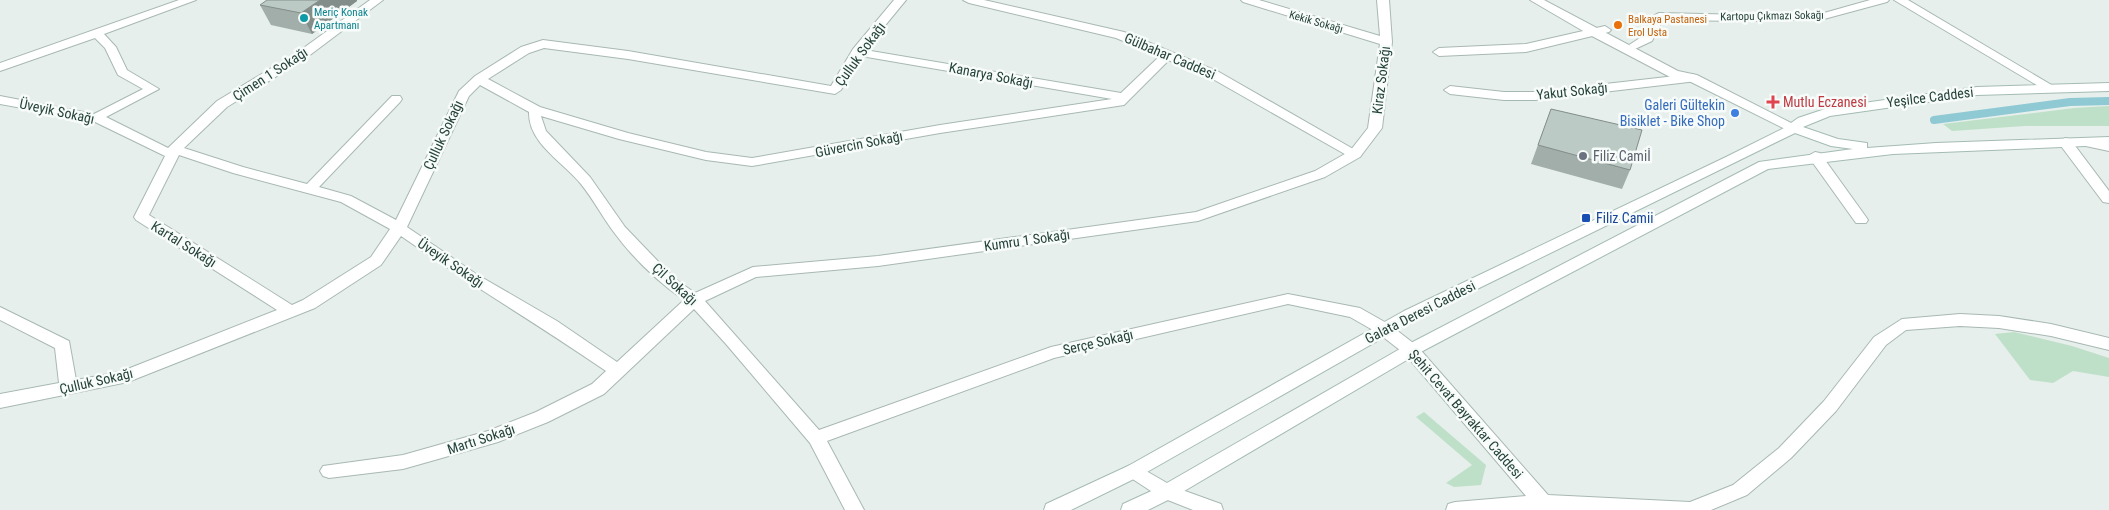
<svg xmlns="http://www.w3.org/2000/svg" width="2109" height="510" viewBox="0 0 2109 510" font-family="'Roboto Condensed',sans-serif">
<style>
.green{fill:#bfe0c8}
.lines{fill:none;stroke-linecap:round;stroke-linejoin:round}
.stream{stroke:#8ec9d4;stroke-width:8}
.minor-casing{stroke:#a8b8b2;stroke-width:2}
.tertiary-casing{stroke:#a8b8b2;stroke-width:2}
.secondary-casing{stroke:#a4bbb3;stroke-width:2}
.minor{fill:#fff;fill-rule:evenodd}
.tertiary{fill:#fff;fill-rule:evenodd}
.secondary{fill:#fff;fill-rule:evenodd}
.wall{fill:#a1aea9}
.shaded-wall{fill:#838d89}
.building{fill:#bbcac4;stroke:#838d89}
.culture-dot{fill:#0f9aa8;stroke:#f7fbf9;stroke-width:2}
.food-dot{fill:#e8710a;stroke:#f7fbf9;stroke-width:2}
.health-dot{fill:#e0444e;stroke:#f7fbf9;stroke-width:2}
.shop-dot{fill:#3f7fe0;stroke:#f7fbf9;stroke-width:2}
.worship-dot{fill:#6b7280;stroke:#f7fbf9;stroke-width:2}
.transit-dot{fill:#1a4fb4;stroke:#f7fbf9;stroke-width:2}
.labels{text-anchor:middle;dominant-baseline:central;stroke-width:5;stroke-linejoin:round;paint-order:stroke}
.far-culture-label{font-size:11px;fill:#0d838f;stroke:#f7fbf9;text-anchor:start}
.far-street-label{font-size:11px;fill:#24423a;stroke:#f7fbf9}
.far-food-label{font-size:11px;fill:#c56008;stroke:#f7fbf9;text-anchor:start}
.street-label{font-size:14px;fill:#24423a;stroke:#f7fbf9}
.health-label{font-size:14px;fill:#be3a42;stroke:#f7fbf9;text-anchor:start}
.shop-label{font-size:14px;fill:#366cbe;stroke:#f7fbf9;text-anchor:end}
.worship-label{font-size:14px;fill:#5b616d;stroke:#f7fbf9;text-anchor:start}
.transit-label{font-size:14px;fill:#164399;stroke:#f7fbf9;text-anchor:start}
</style>
<rect width="100%" height="100%" fill="#e6efeb"/>
<path class="green" d="M2109,106V126H2025L1952,131L1943,124L2074,108Z
M2014,332L2072,346L2109,358V377L2073,371L2053,383L2030,380L1995,334Z
M1424,412L1486,465L1481,485L1454,487L1446,483L1472,465L1416,417Z"/>
<g class="lines">
<path class="stream" d="M1934,120L2070,102L2109,101"/>
<defs>
<path id="minor" d="M179,0H196L104,34L116,47L127,70L159,89L106,117L168,148L217,101L298,52L370,0H383L306,58L227,107L184,148L243,167L307,184L392,96H400L402,99L400,102L319,187L351,196L396,220L459,91L475,76L521,47L543,40L628,51L831,86L853,49L894,0H906L865,50L1121,93L1164,52L1168,51L1174,55L1124,105L940,133L752,166L706,160L619,139L541,116L546,131L590,177L625,227L675,279L695,293L753,267L878,256L1196,212L1315,171L1350,151L1368,128L1380,44L1243,2L1241,0H1259L1380,36L1377,0H1389L1392,42L1382,128L1360,157L1325,177L1198,221L878,266L756,277L705,301L819,430L1051,347L1288,294L1360,308L1390,325L1417,346L1548,495L1690,502L1733,485L1779,448L1824,401L1874,337L1902,319L1960,314L1999,316L2051,324L2109,338V350L2051,336L1999,328L1960,326L1906,330L1886,345L1836,411L1791,458L1747,495L1711,510H1446L1448,504L1455,502L1526,496L1405,354L1378,333L1350,317L1288,304L1054,358L827,441L864,510H845L810,443L726,344L694,309L604,394L548,422L498,442L403,469L329,478L323,476L320,471L323,466L403,455L488,431L536,412L592,384L606,371C539,325 468,283 401,236L381,265L315,308L128,382L0,408V394L59,383L55,348L0,320V307L69,341L76,380L120,372L277,310L136,220L134,217L165,156L93,121L0,104V96L94,114L143,89L118,75L105,48L95,38L0,71V63ZM544,48L628,59L835,94L841,90L861,56L1112,99L940,125L752,158L706,152L628,133L540,107L488,79L529,53ZM480,85L529,112C528,143 563,162 581,184C593,199 602,216 613,231C632,257 658,282 684,300L617,362L557,321L476,274L407,227L469,96ZM179,155L233,173L341,202L390,229L371,257L303,300L292,305L149,215Z
M1870,0H1889L1887,2L1824,19L1747,21L1663,20L1652,41L1635,49L1629,45L1643,36L1653,16L1659,13L1747,15L1824,13Z
M1894,0H1908L2055,87L2049,91L2045,90Z
M1605,26L1611,30L1609,32L1526,52L1439,56L1433,52L1439,48L1526,44Z
M1693,74L1699,78L1697,81L1535,100H1504L1450,94L1444,90L1450,86L1504,92H1535Z
M2065,138L2070,139L2109,191V203L2103,202L2058,142Z
M2086,138L2109,143V151L2081,145L2079,142L2081,139Z
M1815,152L1820,153L1866,217L1868,220L1866,223H1856L1808,156Z
M1134,464L1174,487L1221,504L1223,510H1193L1160,497L1128,476L1125,471L1128,466Z"/>
<path id="tertiary" d="M963,0H984L1124,32L1219,72L1362,154L1360,157H1350L1211,78L1116,38L969,3Z
M1530,0H1544L1678,71L1697,75L1801,128L1799,131H1789L1689,81L1670,77L1590,35Z"/>
<path id="secondary" d="M2109,83V91L1977,95L1830,116L1803,127L1838,139L1867,143V148L1936,143L2109,137V145L1893,154L1768,169L1417,354L1174,497L1148,510H1121L1123,504L1160,487L1405,346L1759,162L1853,149L1831,146L1795,133L1416,319L1140,476L1071,510H1044L1046,504L1128,466L1404,311L1726,157L1784,128L1798,118L1828,108L1977,87Z"/>
</defs>
<use href="#minor" class="minor-casing"/>
<use href="#tertiary" class="tertiary-casing"/>
<use href="#secondary" class="secondary-casing"/>
<use href="#minor" class="minor"/>
<use href="#tertiary" class="tertiary"/>
<use href="#secondary" class="secondary"/>
</g>
<path class="wall" d="M357,1L312,34L271,25L260,5Z
M1551,109L1630,170L1622,189L1531,164Z"/>
<path class="shaded-wall" d="M320,0H357V1L312,34L301,13Z"/>
<path class="building" d="M267,0H320L301,13L260,5Z
M1551,109L1642,130L1630,170L1538,145Z"/>
<circle class="culture-dot" cx="304" cy="18" r="5"/>
<circle class="food-dot" cx="1618" cy="25" r="5"/>
<path class="health-dot" d="M1770.5 94.5h5v5h5v5h-5v5h-5v-5h-5v-5h5z"/>
<circle class="shop-dot" cx="1735" cy="113" r="5"/>
<circle class="worship-dot" cx="1583" cy="156" r="5"/>
<rect class="transit-dot" x="1581" y="213" width="10" height="10" rx="2.5"/>
<g class="labels">
<g class="far-culture-label">
<text x="314" y="12">Meriç Konak<tspan x="314" dy="13">Apartmanı</tspan></text>
</g>
<g class="far-street-label">
<text transform="translate(1772 16) rotate(-1)">Kartopu Çıkmazı Sokağı</text>
<text transform="translate(1316 22) rotate(16)">Kekik Sokağı</text>
</g>
<g class="far-food-label">
<text x="1628" y="19">Balkaya Pastanesi<tspan x="1628" dy="13">Erol Usta</tspan></text>
</g>
<g class="street-label">
<text transform="translate(860 54) rotate(-54)">Çulluk Sokağı</text>
<text transform="translate(1170 56) rotate(23)">Gülbahar Caddesi</text>
<text transform="translate(270 74) rotate(-33)">Çimen 1 Sokağı</text>
<text transform="translate(991 75) rotate(11)">Kanarya Sokağı</text>
<text transform="translate(1381 80) rotate(-83)">Kiraz Sokağı</text>
<text transform="translate(1572 91) rotate(-6)">Yakut Sokağı</text>
<text transform="translate(1930 97) rotate(-7)">Yeşilce Caddesi</text>
<text transform="translate(57 111) rotate(12)">Üveyik Sokağı</text>
<text transform="translate(443 135) rotate(-65)">Çulluk Sokağı</text>
<text transform="translate(859 144) rotate(-11)">Güvercin Sokağı</text>
<text transform="translate(1027 240) rotate(-8)">Kumru 1 Sokağı</text>
<text transform="translate(184 244) rotate(32)">Kartal Sokağı</text>
<text transform="translate(451 263) rotate(34)">Üveyik Sokağı</text>
<text transform="translate(675 284) rotate(42)">Çil Sokağı</text>
<text transform="translate(1420 312) rotate(-27)">Galata Deresi Caddesi</text>
<text transform="translate(1098 342) rotate(-13)">Serçe Sokağı</text>
<text transform="translate(96 381) rotate(-13)">Çulluk Sokağı</text>
<text transform="translate(1466 414) rotate(49)">Şehit Cevat Bayraktar Caddesi</text>
<text transform="translate(481 439) rotate(-18)">Martı Sokağı</text>
</g>
<g class="health-label">
<text x="1783" y="102">Mutlu Eczanesi</text>
</g>
<g class="shop-label">
<text x="1725" y="105">Galeri Gültekin<tspan x="1725" dy="16">Bisiklet - Bike Shop</tspan></text>
</g>
<g class="worship-label">
<text x="1593" y="156">Filiz Camiİ</text>
</g>
<g class="transit-label">
<text x="1596" y="218">Filiz Camii</text>
</g>
</g>
</svg>
